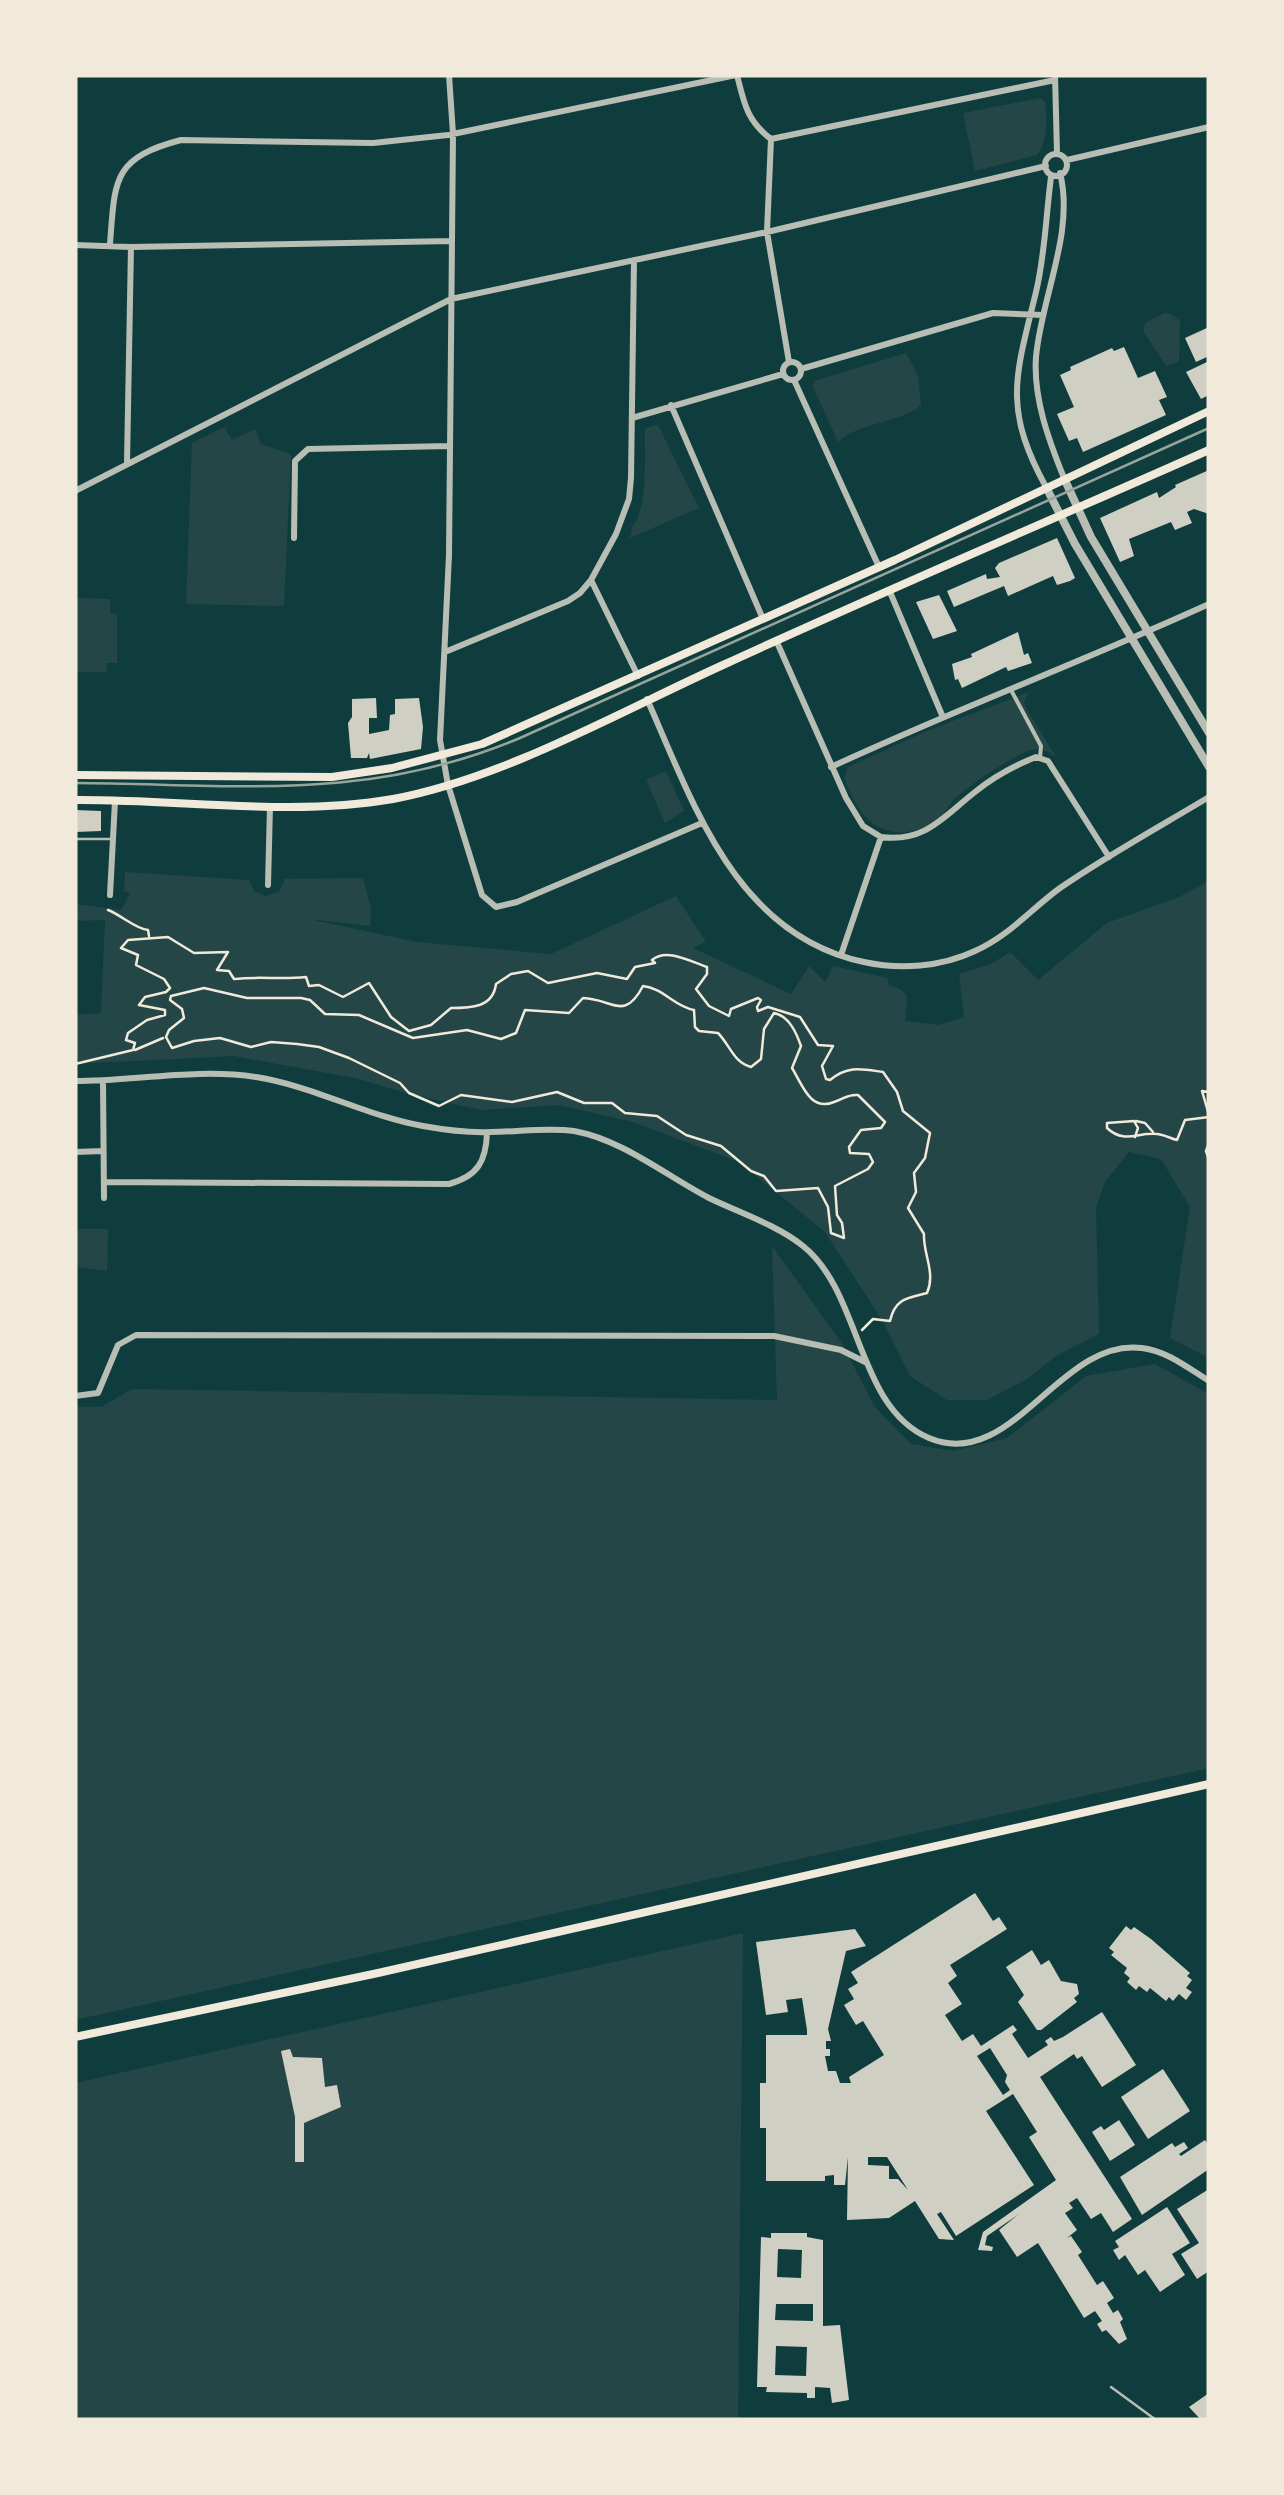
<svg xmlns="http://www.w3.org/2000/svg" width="1284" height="2495" viewBox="0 0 1284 2495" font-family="'Varela Round',sans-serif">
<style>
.green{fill:#244646}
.building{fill:#cfcfc3;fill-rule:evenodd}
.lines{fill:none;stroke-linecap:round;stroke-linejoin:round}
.path{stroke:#f1e9da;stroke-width:2.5}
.service{stroke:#b8beb3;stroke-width:2.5}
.pedestrian{stroke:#b8beb3;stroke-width:4}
.minor{stroke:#b8beb3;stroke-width:6}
.tertiary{stroke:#b8beb3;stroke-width:8}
.secondary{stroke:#f1e9da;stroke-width:8}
.tram{stroke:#97a49c;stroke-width:2.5}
</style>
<rect width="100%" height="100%" fill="#0f3d3e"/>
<path class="green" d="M1040,98L1045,101C1047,117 1048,142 1037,155L975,171L963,113Z
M1164,313L1171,314L1180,321L1179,362L1166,366L1143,331L1146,322Z
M906,353L918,376L921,405C903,422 859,422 838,442L813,387L814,381Z
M658,425L699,508L630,538L632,527C649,508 644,454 645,428Z
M224,427L232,440L255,429L261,444L291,454L284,606L186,604L192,443Z
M75,598L110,599V613L117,614V663H107L106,672H75Z
M1029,692L1024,702L1026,708L1056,757C1050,753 1043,748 1035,749C1019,751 961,790 951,803C947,809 944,817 937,821C890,848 860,824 844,778L848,767L929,730Z
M666,771L684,811L665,823L646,780Z
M125,872L249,880L254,891L265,896L279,892L285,879L363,878L371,908L370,926L309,919L417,942L551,954L676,896L706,942L693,948L791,994L809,966L825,982L833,966L888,978V984L902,990L907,997L905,1021L939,1025L964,1017L959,974L991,964L1010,952L1038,980L1107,923L1179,897L1209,881V1358L1170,1338L1190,1207L1161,1159L1129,1152L1105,1182L1096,1207L1099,1334L1056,1356L1027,1379L987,1400H947L910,1376L882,1320L825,1232L739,1162L633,1122L558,1105L481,1110L413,1095L355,1078L234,1056L75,1064V1015L101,1013L105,920L75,921V904L121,910L130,893L124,891Z
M75,1229H108L107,1271L75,1267Z
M772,1246L841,1342L875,1407L911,1444L953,1451L1007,1438L1086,1376L1155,1364L1209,1394V1768L75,2020V1407H101L132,1389L777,1400Z
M743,1933L738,2420H75V2083Z"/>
<path class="building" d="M1209,327V356L1196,362L1185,338Z
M1124,347L1138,378L1155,371L1167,397L1159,400L1166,415L1083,452L1077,438L1069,441L1057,414L1074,407L1060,375L1071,370L1070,367L1112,348L1114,351Z
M1209,361V395L1201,399L1186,372Z
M1209,470V514L1194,509L1187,512L1192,523L1175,530L1171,522L1129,539L1134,556L1120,562L1100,518L1157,492L1159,498L1176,487L1175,485Z
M1057,538L1075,578L1070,581L1057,585L1053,576L1008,596L1004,586L954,607L947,591L986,574L987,579L1000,577L995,568L999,563Z
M939,595L957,631L933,639L916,602Z
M1018,632L1024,655L1028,653L1032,663L1008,671L1006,667L962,688L958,679L955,680L952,664L972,657L971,654Z
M376,698L377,718H369V734L389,730L390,715L395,714V699L419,698L423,727L421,749L370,759L369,753L367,758H351L348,723L352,717V699Z
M75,810L101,811V831L75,832Z
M975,1893L993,1921L999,1917L1007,1929L950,1965L957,1976L948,1983L962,2004L945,2015L962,2041L973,2034L981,2046L1013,2025L1017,2030L1012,2034L1028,2058L1048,2045L1045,2041L1051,2037L1054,2041L1063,2037L1102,2012L1136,2065L1102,2087L1082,2056L1077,2059L1074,2054L1040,2077L1132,2219L1113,2232L1101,2213L1091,2219L1077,2198L1069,2203L1073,2208L1065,2213L1077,2230L1067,2238L1071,2236L1082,2252L1078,2255L1097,2285L1103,2281L1114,2298L1107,2303L1113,2313L1118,2310L1123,2319L1120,2322L1127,2339L1119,2344L1106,2330L1102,2332L1097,2324L1102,2321L1095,2311L1084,2318L1038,2243L1017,2257L999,2230L1019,2214L987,2236L985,2245L993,2247L992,2251L978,2250L983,2232L1056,2180L1029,2137L1037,2132L1013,2094L986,2111L1034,2185L956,2236L941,2212L937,2214L954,2240L939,2239L915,2201L889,2218L847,2220L848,2157L845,2185H834V2175L825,2176V2181H766V2128H760V2083H766V2035H807V2030L802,1998L786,2000L788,2012L766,2015L756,1942L855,1929L866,1946L846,1951L828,2029L831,2041H826V2049H830V2056H825L828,2071H836L840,2083H851L849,2077L884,2055L863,2021L856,2025L844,2005L854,1999L848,1989L858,1983L851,1972ZM990,2048L1007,2075L1005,2082L1010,2090L1003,2095L977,2056ZM868,2157H887L908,2190L898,2179H889V2166L868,2165Z
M1126,1926L1131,1930L1134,1927L1151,1939L1190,1973L1187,1976L1192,1980L1186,1988L1192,1992L1186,2000L1179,1994L1173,2001L1169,1997L1166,2001L1150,1988L1147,1992L1139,1986L1136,1990L1127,1982L1130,1978L1124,1973L1127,1968L1111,1955L1114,1952L1109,1948Z
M1032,1950L1041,1965L1049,1960L1061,1981L1077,1984L1079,1994L1074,1998L1077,2002L1041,2030H1037L1018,2002L1024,1995L1006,1967Z
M290,2049L293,2057L322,2058L325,2087L337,2085L341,2107L304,2123V2162H295V2117L281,2051Z
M1163,2069L1190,2111L1148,2139L1121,2097Z
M1119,2120L1135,2145L1110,2161L1092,2132L1101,2126L1104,2130Z
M1205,2140L1209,2146V2169L1142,2215L1120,2177L1172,2143L1175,2147L1184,2142L1188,2148L1179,2154L1181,2156Z
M1209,2189V2271L1197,2279L1181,2254L1199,2243L1177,2209Z
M1167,2207L1190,2243L1172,2254L1185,2275L1160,2292L1145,2270L1138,2275L1125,2255L1119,2260L1113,2250L1119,2247L1115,2241Z
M771,2233H807V2237L823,2240V2326L840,2325L849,2400L832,2403L830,2388L815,2387V2398H807V2393L766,2392L767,2387H757L761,2237L771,2238ZM778,2249L802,2250L801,2278L777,2277ZM776,2304H813V2321L775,2320ZM776,2346L807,2347L806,2376L775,2375Z
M1209,2393V2420H1201L1189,2407Z"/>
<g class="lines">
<path class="path" d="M108,910C121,915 136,929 148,930L149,936
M643,986C663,988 675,1007 694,1010L695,1027L699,1031L718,1033C730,1045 733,1062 751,1067L761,1059L764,1029L774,1013C789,1016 796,1032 801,1046L792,1068C802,1084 810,1112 834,1102C844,1099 847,1094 858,1095L885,1122L881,1128L861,1130L849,1147L850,1153L869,1154L873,1162L868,1169L835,1186L837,1215L842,1223L844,1238L831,1233L828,1207L818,1188L776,1191L764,1176L751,1171L721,1146L686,1135L657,1116L625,1113L612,1103H584L557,1092L512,1102L461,1095L439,1106L409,1093L400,1083L349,1058L319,1047L297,1044L271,1042L251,1047L220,1038L194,1041L172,1048L166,1037L169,1030L184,1018L182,1009L170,1000L171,996L204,988L247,998H301L310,1000L325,1014L359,1015L413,1038L467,1030L501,1039L516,1033L525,1010L569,1013L583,998C613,999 624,1022 643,986Z
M135,1050L163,1038
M75,1064L133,1050L135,1043L126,1040L128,1033L147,1020L165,1015V1010L139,1005L145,997L166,992L170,988L164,979L136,965L138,955L121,948L128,940L168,937L194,953L228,952L217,970L229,971L234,979C262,976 280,980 306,977L309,986L319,985L343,997L369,983L391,1017L409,1031L431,1025L451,1008C470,1008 493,1008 496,984L511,974L528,971L548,983L597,973L627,979L635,967L655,963L652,960C667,948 689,961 707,967V974L696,989L709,1006L729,1016L731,1009L758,998L761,1000L757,1007L758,1011L768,1007L800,1017L818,1045L833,1046L822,1066L826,1079L830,1080C848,1065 862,1069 883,1072L897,1092L903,1111L930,1133L925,1158L914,1173L916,1192L908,1208L924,1234C923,1254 936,1273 927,1293C908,1298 895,1298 890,1321L873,1319L862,1330
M1209,1092L1202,1091L1209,1115
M1136,1121L1145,1123L1153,1132
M1135,1137L1138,1128L1134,1121L1107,1123V1128C1126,1146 1141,1129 1162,1135C1167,1136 1172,1139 1177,1140L1185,1120L1209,1117
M1209,1143L1206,1151L1209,1160
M1209,1205V1213"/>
<path class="service" d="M75,839H112
M1111,2387L1156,2420"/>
<path class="pedestrian" d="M1011,690L1041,746L1040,758"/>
<path class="minor" d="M449,75L453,134L449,555L440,740L448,785L482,895L496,907L517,902L702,823
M737,75C744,103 747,121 771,139
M1055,75L1057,153
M771,139L1055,80
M771,139L767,232L789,362
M1045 165a11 11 0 1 1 22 0a11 11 0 1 1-22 0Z
M1067,160L1209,127
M1060,173C1075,232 1041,298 1036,357C1033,398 1049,441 1064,478
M110,244C115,180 112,158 181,140L373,143L448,135L736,75
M75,245L131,247L451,241
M783 371a9 9 0 1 1 18 0a9 9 0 1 1-18 0Z
M801,369L993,313L1043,315
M794,380L879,567
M671,405L763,619
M632,418L783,374
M127,463L131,247
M1046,487C1002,407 1016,375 1036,292C1045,255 1046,215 1051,177
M75,491L451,299L767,232L1046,166
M294,538L295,461L308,449L449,446
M591,580L638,676
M890,592L942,715
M776,640L846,798L863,826L881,837L841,955
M445,652L568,601L580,593L591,580L616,534L629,499L631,478L634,260
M647,699C694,805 736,935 864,962C900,970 941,967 975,951C1009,936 1031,909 1060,888C1108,855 1159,827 1209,797
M831,767C956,709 1084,661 1209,604
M881,837C925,843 944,816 975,792C992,778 1016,765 1036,757L1048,761L1109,857
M268,885L270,806
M110,895L115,801
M75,1081C134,1081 197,1068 256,1077C313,1086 366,1116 423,1126C445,1130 468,1133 491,1132C518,1132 547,1127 574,1131C623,1140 665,1175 709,1198C740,1213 777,1225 803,1246C862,1293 856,1407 929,1438C1012,1473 1060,1337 1142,1348C1167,1351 1188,1368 1209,1381
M103,1081L104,1198
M75,1152L103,1151
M104,1182L449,1184C478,1176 486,1161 487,1133
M75,1396L98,1393L118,1345L136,1335L774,1336L841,1350L867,1363"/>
<path class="tertiary" d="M1064,478L1091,537L1209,733
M1046,487L1075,544L1209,767"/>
<path class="secondary" d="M75,775L332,777L392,768L482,744L895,560L1209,411
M75,800C180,799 289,817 393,799C505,778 619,712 723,665C884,591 1047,522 1209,450
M75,2037L378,1973L1209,1784"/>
<path class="tram" d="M75,783C236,784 366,803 520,738L1209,428"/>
</g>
<rect width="1284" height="2495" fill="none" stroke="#f1e9da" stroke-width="155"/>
</svg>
